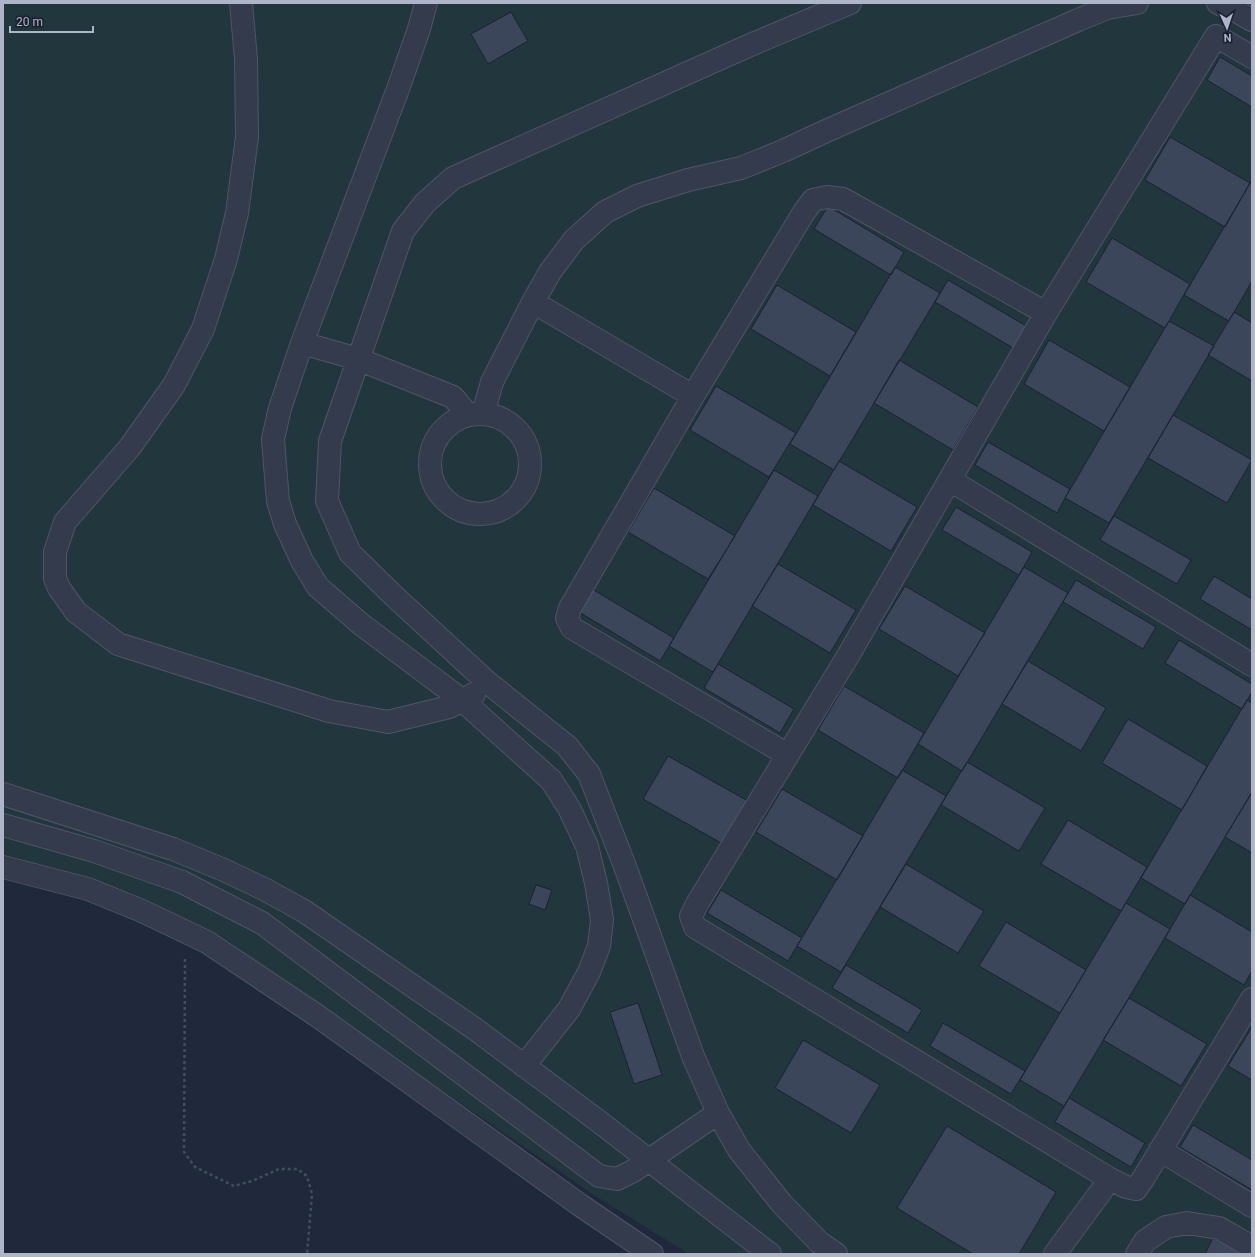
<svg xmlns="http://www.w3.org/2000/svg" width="1255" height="1257" viewBox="0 0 1255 1257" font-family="Roboto,sans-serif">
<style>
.green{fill:#22363d}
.building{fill:#3c465b;stroke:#1b2232}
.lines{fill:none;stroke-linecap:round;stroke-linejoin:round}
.minor-casing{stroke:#4f5567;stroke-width:24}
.path{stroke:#3d5257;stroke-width:2.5;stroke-dasharray:3 3;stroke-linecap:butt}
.minor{stroke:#343b4c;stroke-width:22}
</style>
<rect width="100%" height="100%" fill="#20283c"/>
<path class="green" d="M3,3H1252V1254H689L594,1195L326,1011L226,939L159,906L43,868L3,857Z"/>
<path class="building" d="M511,12L528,41L488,64L471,34Z
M1220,57L1252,76V107L1207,80Z
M1170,137L1250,183L1225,227L1145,180Z
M1252,180V281L1229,321L1184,295Z
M828,206L904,252L891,275L814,229Z
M1112,238L1190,284L1165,328L1086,282Z
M895,267L940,293L834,470L790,444Z
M948,280L1028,327L1015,349L935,302Z
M777,285L856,332L830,376L751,329Z
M1234,312L1252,323V381L1208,355Z
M1169,321L1214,346L1109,523L1065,498Z
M1049,340L1130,387L1104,431L1024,384Z
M899,360L978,407L953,450L874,403Z
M716,386L796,433L769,477L690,430Z
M1173,415L1252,460L1227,503L1148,458Z
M988,442L1070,489L1057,513L975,465Z
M839,461L917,507L891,551L813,505Z
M774,470L818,496L713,672L669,646Z
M654,488L735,536L708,579L628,532Z
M956,507L1032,552L1019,575L942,530Z
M1114,516L1191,560L1177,584L1100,540Z
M778,564L856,610L830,653L752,606Z
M1024,567L1068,593L962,771L918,744Z
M1214,576L1252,599V630L1200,599Z
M1076,580L1156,627L1143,649L1063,602Z
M905,586L985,633L958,676L879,629Z
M592,589L674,638L660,661L579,612Z
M1179,640L1252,684V692L1242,709L1165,663Z
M1028,661L1106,708L1081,751L1002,704Z
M718,664L794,709L780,733L704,688Z
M844,686L924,733L898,778L818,730Z
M1247,700L1252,703V792L1185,904L1141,878Z
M1128,719L1207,766L1182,810L1102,763Z
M668,756L748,801L723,844L643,799Z
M967,762L1045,808L1019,851L941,805Z
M902,770L946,796L841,972L797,946Z
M782,789L863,836L837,880L756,832Z
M1251,794L1252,795V853L1225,837Z
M1068,820L1147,867L1121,911L1041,864Z
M906,864L984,911L958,953L880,907Z
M536,885L552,890L545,910L529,904Z
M721,890L802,938L788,961L707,913Z
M1190,895L1252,932V971L1244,985L1165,938Z
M1126,903L1170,929L1064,1106L1020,1080Z
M1006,922L1086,970L1060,1013L979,966Z
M846,965L922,1010L908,1033L832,988Z
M1129,998L1207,1044L1181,1086L1103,1040Z
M638,1003L662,1075L634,1084L610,1012Z
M943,1023L1025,1071L1011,1094L930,1046Z
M1252,1027V1080L1228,1066Z
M803,1040L880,1085L851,1133L775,1088Z
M1069,1098L1145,1143L1131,1167L1055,1122Z
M1193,1125L1252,1160V1190L1180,1147Z
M947,1126L1056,1192L1019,1254H973L897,1208Z
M1213,1238L1242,1254H1205Z"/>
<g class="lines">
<defs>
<path id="minor" d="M241,3L246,59L247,137L237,213L226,259L203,329L174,385L130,447L65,522L55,552V579L59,588L76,612L118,644L329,711L388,722L449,707L474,694
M426,3L419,29L398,89L302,343L280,408L273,439L275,465L278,501L285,524L302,561L318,587L362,625L462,700L551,780L569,808L587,846L596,883L602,920L599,946L589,972L569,1009L524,1066
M1218,3L1238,12L1252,20
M1252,57L1216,36L1046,313L848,656L697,904L691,916L695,927L1110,1179L1126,1187L1136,1189L1143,1179L1252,999
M533,302L693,396
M302,343L358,359L453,397L468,415
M430 464a50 50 0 1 1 100 0a50 50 0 1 1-100 0Z
M483,414L492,382L533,302L550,272L574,240L605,212L637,196L688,180L741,168L783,151L826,131L1078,20L1107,8L1137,3
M950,480L1252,665
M788,755L572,628L567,618L570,608L693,396L804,212L813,200L827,197L843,199L1046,313
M3,794L173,849L224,870L264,889L304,911L475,1029L597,1120L770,1254
M3,825L94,851L182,882L262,923L599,1176L617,1179L633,1171L718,1113
M3,867L88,889L142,911L207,942L319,1017L580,1205L652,1254
M1160,1150L1252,1206
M836,1254L820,1243L782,1204L739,1150L718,1113L693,1056L626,869L589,774L567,746L487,682L395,597L350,553L327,501L330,441L403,231L425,203L453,178L748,46L850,3
M1055,1254L1110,1179
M1137,1254L1145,1241L1166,1227L1187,1223L1219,1228L1252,1247"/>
</defs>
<use href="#minor" class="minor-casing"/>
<path class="path" d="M185,959L184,1152L195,1167L234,1186L252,1181L279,1169H297L307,1176L312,1194L307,1254"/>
<use href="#minor" class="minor"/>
</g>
<rect width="1255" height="1257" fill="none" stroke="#afb5c8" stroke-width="8"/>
<g transform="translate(1227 28) rotate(177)" stroke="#192030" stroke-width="3" paint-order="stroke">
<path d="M0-3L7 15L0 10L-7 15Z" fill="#afb5c8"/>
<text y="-6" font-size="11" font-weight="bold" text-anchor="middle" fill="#afb5c8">N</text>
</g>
<path d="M10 26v6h83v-6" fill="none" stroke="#afb5c8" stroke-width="2"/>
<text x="16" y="26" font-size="12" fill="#afb5c8" stroke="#192030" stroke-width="3" paint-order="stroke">20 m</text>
</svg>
